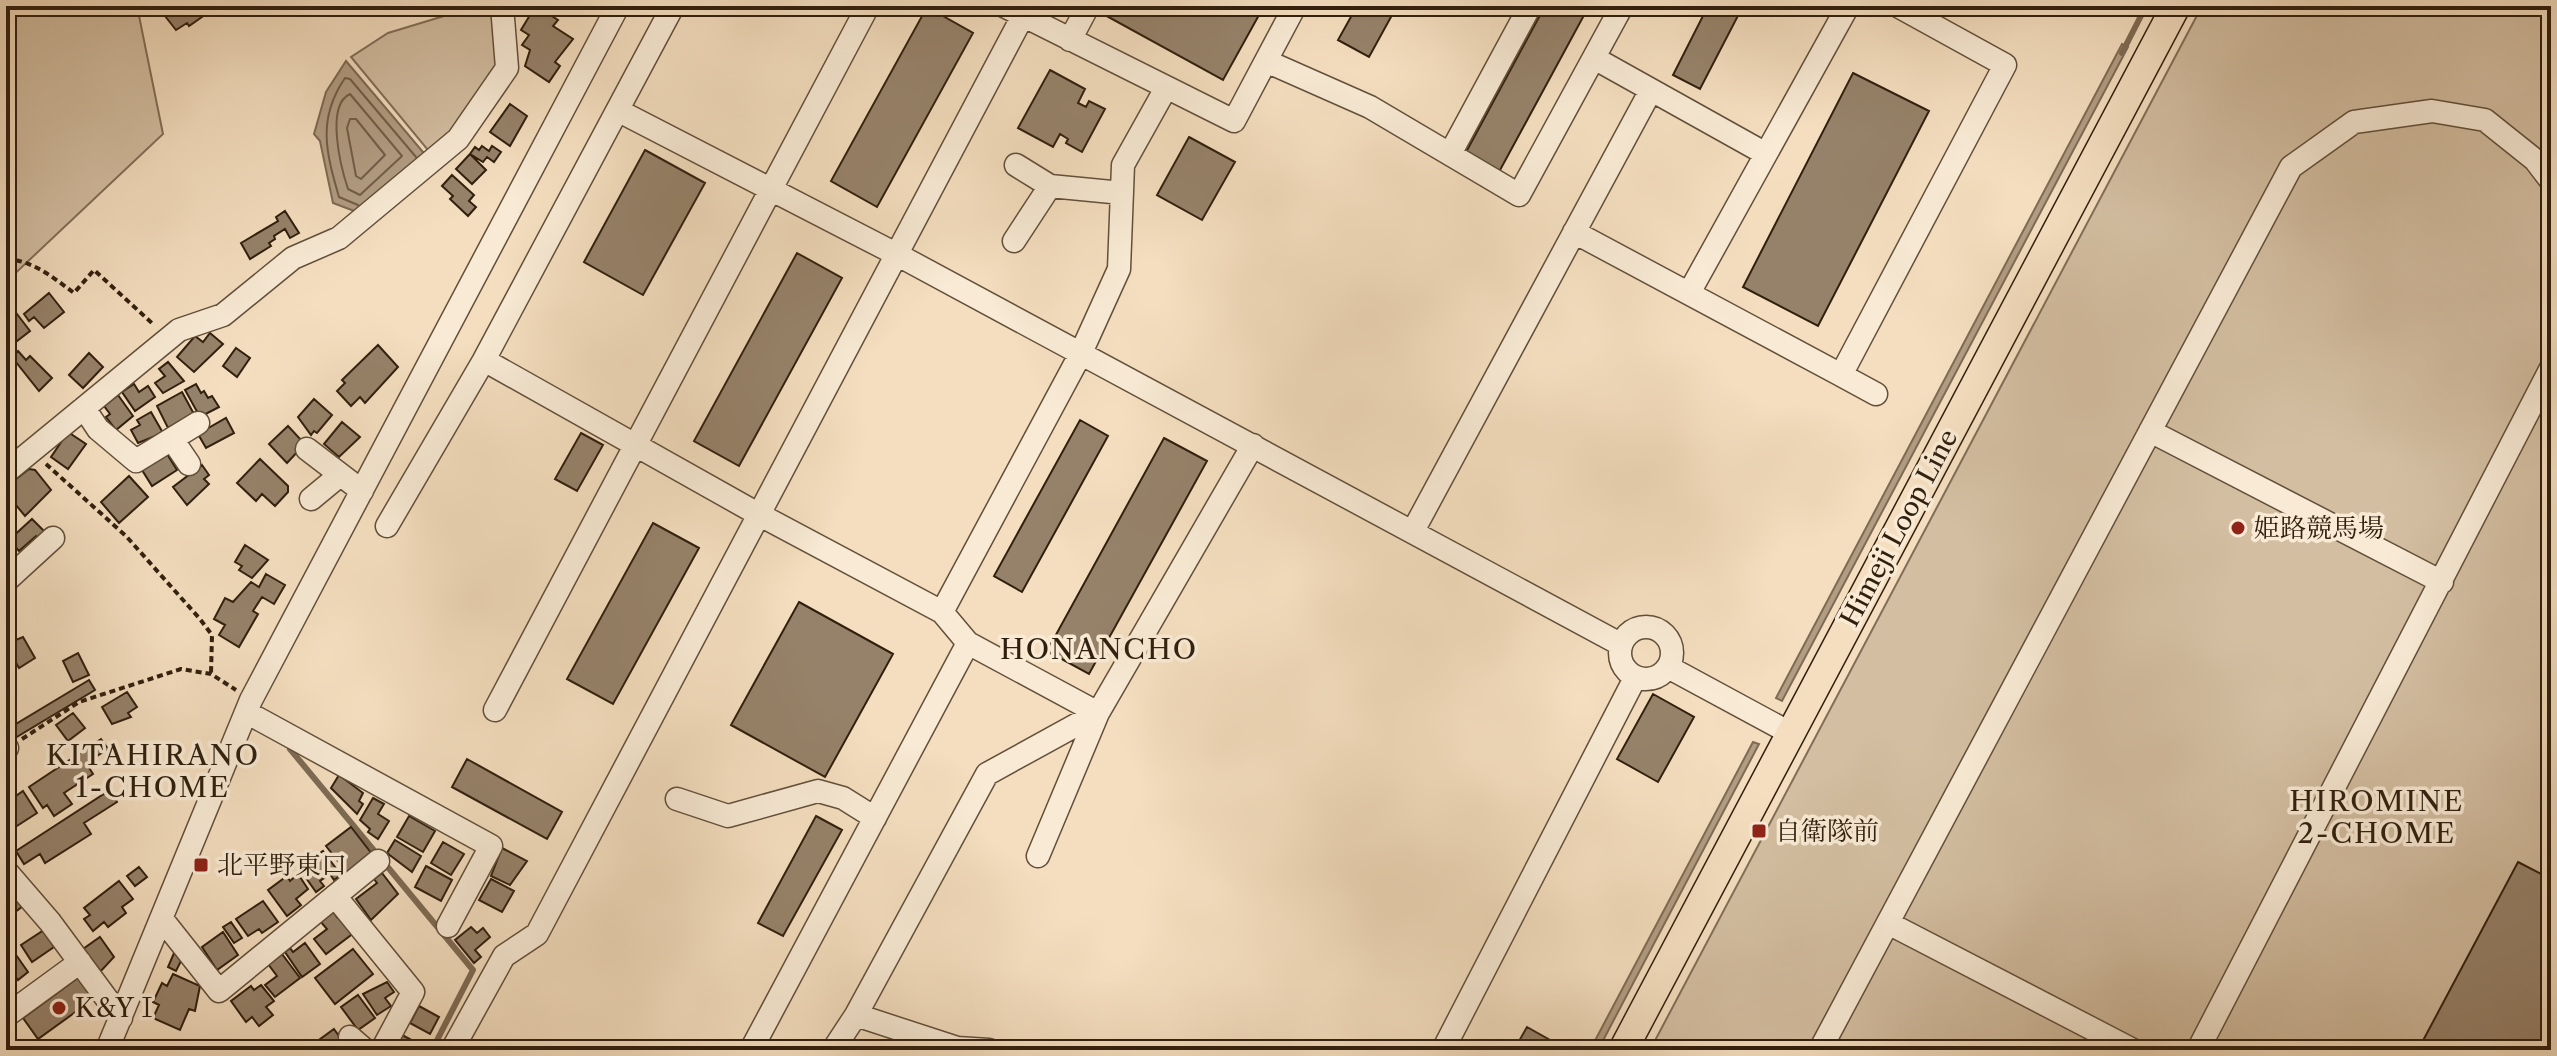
<svg xmlns="http://www.w3.org/2000/svg" width="2557" height="1056" viewBox="0 0 2557 1056" font-family="'Libre Caslon Text','Noto Serif JP',serif">
<style>
.green{fill:#d3bea1;stroke:#826e58;stroke-width:2}
.water{fill:#b29d83;stroke:#7e6b54;stroke-width:2}
.lines{fill:none;stroke-linecap:round;stroke-linejoin:round}
.shore{stroke:#725e48;stroke-width:2}
.stream{stroke:#7e6b54;stroke-width:6}
.building{fill:#96826a;stroke:#311f0e;stroke-width:2}
.minor-casing{stroke:#624f3a;stroke-width:25}
.major-casing{stroke:#311f0e;stroke-width:31}
.path{stroke:#311f0e;stroke-width:4;stroke-dasharray:6 4;stroke-linecap:butt}
.minor{stroke:#f8ead5;stroke-width:22}
.major{stroke:#f4debf;stroke-width:28}
.poi-dot{fill:#8f2418;stroke:#f8ead5;stroke-width:3}
.labels{text-anchor:middle;dominant-baseline:central;stroke-width:7;stroke-linejoin:round;paint-order:stroke}
.street-label{font-size:26px;fill:#311f0e;stroke:#f8ead5}
.poi-label{font-size:26px;fill:#311f0e;stroke:#f8ead5;text-anchor:start}
.neighbourhood-label{font-size:28px;letter-spacing:2px;fill:#311f0e;stroke:#f8ead5}
</style>
<rect width="100%" height="100%" fill="#f4debf"/>
<filter id="stains"><feTurbulence type="fractalNoise" baseFrequency=".0025" numOctaves="4"/><feColorMatrix values="0 0 0 0 .2 0 0 0 0 .09 0 0 0 0 .02 0 0 0 .5 -.17"/></filter>
<radialGradient id="worn" r=".72"><stop offset=".6" stop-color="#630" stop-opacity="0"/><stop offset="1" stop-color="#630" stop-opacity=".3"/></radialGradient>
<path class="green" d="M6,6H137L163,134L6,282Z
M477,6H496L498,74L432,155L351,57L388,33Z
M2202,6H2551V1050H1650Z"/>
<path class="water" d="M2122,44L2128,47L1782,701L1776,698Z
M346,61L428,158L365,215L333,203L320,141L314,134L326,92Z
M1753,742L1759,744L1598,1050H1590Z"/>
<g class="lines">
<path class="shore" d="M350,94L402,156L360,195L348,189C341,168 325,105 350,94Z
M350,119H356L385,155L361,179L356,176L347,128Z
M358,205L339,197C326,152 317,119 345,78L350,79L416,157"/>
<path class="stream" d="M2122,53L2146,6
M290,749L473,970L432,1050"/>
</g>
<path class="building" d="M170,6H205L209,12L189,26L187,23L176,30L165,16L173,10Z
M527,6H536L558,20L553,26L573,39L555,62L560,66L549,82L525,66L530,50L522,45L529,35L521,30L530,15L524,10Z
M1107,6H1264L1223,80L1103,14Z
M1357,6H1397L1369,57L1338,40Z
M1545,6H1589L1499,172L1465,154Z
M1708,6H1743L1700,89L1673,75Z
M927,7L973,33L877,207L831,181Z
M1050,70L1085,89L1078,103L1086,107L1089,101L1105,109L1082,152L1066,143L1068,139L1060,134L1053,147L1018,128Z
M1853,73L1929,111L1818,326L1743,287Z
M510,104L527,116L510,146L490,132Z
M1189,137L1235,162L1202,220L1157,195Z
M482,146L489,151L492,146L501,152L494,162L487,157L483,162L470,154L475,147L479,150Z
M645,150L705,183L643,295L584,262Z
M470,154L486,170L472,184L456,169Z
M452,175L474,195L469,201L476,207L468,216L450,199L453,196L442,186Z
M285,211L299,233L290,238L285,229L274,236L275,239L269,243L271,246L250,259L241,243L278,221L276,217Z
M797,253L842,278L739,466L694,441Z
M49,293L64,312L44,328L34,317L29,321L24,314Z
M17,314L30,331L17,341L13,336L6,342V323Z
M210,333L223,344L194,372L177,357L195,336L203,342Z
M378,345L398,367L365,403L360,397L351,406L337,391L345,383L342,380Z
M236,348L250,358L237,377L223,366Z
M18,351L26,360L30,356L52,378L39,391L12,357Z
M89,353L103,367L83,388L69,375Z
M168,362L184,381L163,393L155,383L165,376L159,369Z
M134,384L139,392L148,386L155,397L135,411L122,392Z
M196,384L201,393L204,391L208,398L212,396L219,407L200,417L185,390Z
M182,392L194,414L168,428L157,406Z
M118,395L133,416L116,430L106,417L110,414L104,406Z
M314,399L332,415L317,433L314,431L311,435L298,417Z
M151,412L163,433L138,443L131,430L140,425L137,420Z
M226,418L234,433L206,448L198,434Z
M1080,420L1108,436L1022,592L994,576Z
M342,422L360,437L339,457L324,444Z
M288,426L302,441L301,448L287,463L269,444Z
M68,432L86,444L68,469L51,457Z
M581,433L603,445L577,491L555,479Z
M1164,438L1207,461L1089,674L1047,651Z
M167,454L177,470L152,486L142,470Z
M260,459L288,486V492L275,506L262,494L256,501L237,483Z
M202,465L209,475L204,479L209,484L187,505L173,487Z
M29,469L35,470L51,490L25,516L6,493L14,486L11,483Z
M129,476L148,497L119,523L101,502Z
M32,519L47,534L40,540L36,536L19,551L9,540Z
M653,523L699,548L613,704L567,679Z
M245,545L268,560L252,578L239,570L242,566L235,562Z
M266,574L285,585L274,604L262,597L253,611L258,614L239,647L219,635L225,625L214,619L225,598L233,602L251,582L259,587Z
M799,602L893,654L825,777L731,725Z
M23,637L35,658L19,668L15,661L6,667V644Z
M78,653L89,675L73,682L63,661Z
M89,680L95,690L10,741L6,730Z
M127,692L137,707L128,713L131,717L112,724L102,707Z
M1653,694L1694,717L1658,782L1617,759Z
M73,713L85,728L68,741L56,725Z
M101,739L108,749L86,763L93,774L64,793L72,804L54,816L47,805L43,808L29,787Z
M467,759L562,812L547,839L452,787Z
M339,775L363,793L359,801L363,804L357,814L331,788Z
M110,790L117,802L84,823L91,834L45,863L40,854L24,864L16,851Z
M23,791L37,813L6,833V803Z
M373,798L384,804L378,814L389,821L378,839L368,832L370,829L360,820Z
M409,816L435,831L423,852L397,837Z
M816,816L842,830L783,936L758,923Z
M351,827L372,854L348,874L326,846Z
M395,840L421,856L412,872L387,853Z
M443,842L464,854L451,875L431,863Z
M502,848L527,861L510,885L491,876Z
M323,851L341,875L334,880L330,874L320,881L324,886L316,892L299,868Z
M2518,862L2551,879V1050H2418Z
M426,866L452,880L441,901L415,887Z
M139,867L147,877L135,886L127,876Z
M382,873L398,894L371,920L356,899L377,883L374,879Z
M298,874L308,889L296,899L301,905L287,916L268,890L287,876L290,881Z
M491,879L514,891L502,912L479,900Z
M119,881L133,899L122,907L126,913L108,927L104,922L93,931L84,919L90,915L84,908Z
M6,883L23,906L6,919Z
M263,901L278,922L262,933L259,929L248,936L236,919Z
M333,911L337,917L341,914L355,932L326,954L314,939L327,929L320,921Z
M231,922L242,938L234,943L223,927Z
M471,927L477,933L483,928L490,937L475,950L481,957L474,963L455,940Z
M44,930L54,947L32,962L21,945Z
M223,932L238,955L217,970L202,947Z
M100,937L114,957L100,972L83,949Z
M305,943L320,964L302,977L285,952L290,948L293,952Z
M353,949L373,974L335,1004L315,978Z
M14,952L28,972L18,980L13,974L6,979V958Z
M174,953L183,957L176,971L168,967Z
M282,954L300,978L275,997L265,985L277,976L268,964Z
M173,974L200,986L195,1011L189,1009L180,1030L153,1018L159,1005L153,1002L162,983L167,986Z
M79,977L95,998L38,1039L23,1018Z
M387,982L394,992L385,998L391,1006L377,1015L363,994Z
M261,985L274,1001L266,1007L273,1015L259,1026L252,1017L246,1022L231,1001L251,986L254,990Z
M358,995L375,1018L358,1030L341,1007Z
M419,1006L439,1017L430,1034L410,1023Z
M1527,1027L1557,1044L1554,1050H1514Z
M334,1029L341,1039L325,1050H316L312,1045Z
M402,1035L425,1047L423,1050H394Z"/>
<g class="lines">
<defs>
<path id="minor" d="M1004,6L1234,121L1295,6
M1070,40L1088,6
M1594,58L1766,154
M1266,61L1370,107L1519,195L1622,6
M619,111L896,254L1620,644
M1450,154L1530,6
M1050,186L1122,193
M1574,232L1841,375
M1014,241L1050,186L1016,165
M1689,293L1848,6
M484,360L758,514L942,612
M1876,394L1841,375L2005,65L1898,6
M84,408L98,429L136,461L198,423
M2150,431L2442,582
M172,439L189,464
M307,449L362,491
M6,472L179,330L223,315L293,258L339,238L458,139L507,68L502,6
M311,499L340,475
M387,526L484,360L673,6
M1413,531L1651,90
M6,581L53,538
M1620 653a26 26 0 1 1 52 0a26 26 0 1 1-52 0Z
M968,643L1098,713L1038,856
M1668,667L1790,733
M495,710L868,6
M246,712L491,846L448,926
M6,749L7,748
M677,799L728,816L818,791L843,798L875,818
M6,871L50,922L121,1018
M335,896L413,992L382,1050
M162,919L219,991L378,861
M1888,923L2133,1050
M856,1015L957,1048L989,1050
M6,1016L80,962
M350,1037L365,1050
M107,1050L251,700L618,6
M452,1050L504,956L537,934L1028,6
M751,1050L968,643L942,612L1080,355L1119,269L1123,165L1166,88
M833,1050L856,1015L987,774L1098,713L1253,445
M1443,1050L1635,678
M1820,1050L2291,167L2354,122L2432,111L2485,120L2535,160L2551,181
M2198,1050L2551,368"/>
<path id="major" d="M1623,1050L2176,6"/>
</defs>
<use href="#minor" class="minor-casing"/>
<use href="#major" class="major-casing"/>
<path class="path" d="M6,259C32,260 54,278 74,293L94,270L154,325
M46,464L126,536L200,619L212,635L211,674
M22,739L79,702L181,669L211,674L236,690"/>
<use href="#minor" class="minor"/>
<use href="#major" class="major"/>
</g>
<g class="poi-dot">
<circle cx="2238" cy="528" r="8"/>
<rect x="1751" y="823" width="16" height="16" rx="4"/>
<rect x="193" y="857" width="16" height="16" rx="4"/>
<circle cx="59" cy="1008" r="8"/>
</g>
<g class="labels">
<g class="street-label">
<text transform="translate(1899 528) rotate(-62)">Himeji Loop Line</text>
</g>
<g class="poi-label">
<text x="2254" y="528">姫路競馬場</text>
<text x="1775" y="831">自衛隊前</text>
<text x="217" y="865">北平野東口</text>
<text x="75" y="1008">K&amp;YⅠ</text>
</g>
<g class="neighbourhood-label">
<text x="1099" y="649">HONANCHO</text>
<text x="153" y="755">KITAHIRANO<tspan x="153" dy="32">1-CHOME</tspan></text>
<text x="2377" y="801">HIROMINE<tspan x="2377" dy="32">2-CHOME</tspan></text>
</g>
</g>
<rect width="2557" height="1056" fill="none" stroke="#f4debf" stroke-width="32"/>
<rect x="8" y="8" width="2541" height="1040" fill="none" stroke="#311f0e" stroke-width="4"/>
<rect x="16" y="16" width="2525" height="1024" fill="none" stroke="#311f0e" stroke-width="2"/>
<rect width="100%" height="100%" filter="url(#stains)"/>
<rect width="100%" height="100%" fill="url(#worn)"/>
</svg>
